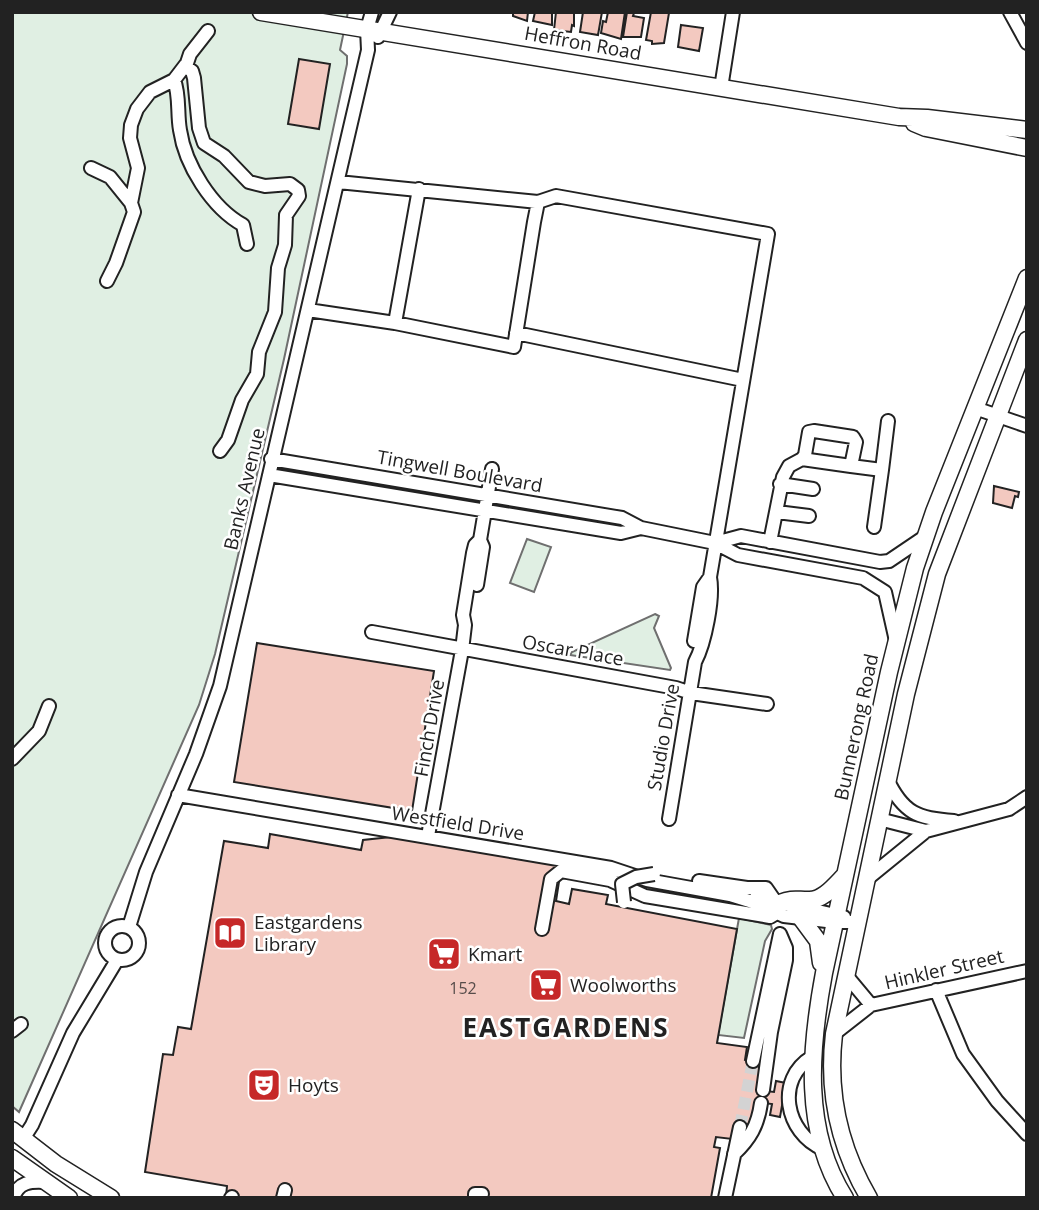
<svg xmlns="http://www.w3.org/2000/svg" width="1039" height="1210" viewBox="0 0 1039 1210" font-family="'Open Sans',sans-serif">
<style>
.green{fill:#e0efe3;stroke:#6f6f6f;stroke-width:2}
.building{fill:#f3c9c0;stroke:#222;stroke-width:2}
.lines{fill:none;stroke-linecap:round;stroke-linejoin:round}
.minor-tunnel{stroke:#d3d3d3;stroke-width:12;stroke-dasharray:12 6;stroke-linecap:butt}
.minor-casing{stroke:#222;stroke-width:16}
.major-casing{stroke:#222;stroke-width:19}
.minor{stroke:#fff;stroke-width:12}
.major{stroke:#fff;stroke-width:16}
.minor-bridge-casing{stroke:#222;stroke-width:16;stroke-linecap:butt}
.minor-bridge{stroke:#fff;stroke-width:12}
.labels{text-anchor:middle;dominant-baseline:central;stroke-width:5;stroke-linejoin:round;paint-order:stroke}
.number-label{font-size:16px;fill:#564c4a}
.street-label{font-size:19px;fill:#222;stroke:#fff}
.poi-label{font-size:19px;fill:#222;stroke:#fff;text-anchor:start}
.district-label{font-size:26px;font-weight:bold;letter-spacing:2px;fill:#222;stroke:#fff}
</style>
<rect width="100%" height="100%" fill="#fff"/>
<path class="green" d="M12,12H348L340,50L347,56V64L284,359L215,654L199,705L19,1112L12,1106Z
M527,539L551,547L534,592L510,583Z
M655,614L659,616L654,628L671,668L670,670L570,655L572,652Z
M739,918L771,925L772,929L765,941L744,1038L718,1035Z"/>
<path class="building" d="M513,12H528L527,21L513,16Z
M535,12H552V25L533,21Z
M556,12H574V26L572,25L571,32L554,30Z
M583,12H602L598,35L580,32Z
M608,12H625L621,39L601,33L603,21L606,22Z
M627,12L634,13L633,16L644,18L641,37H623Z
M651,12L669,13L664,43L652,44V41L646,40Z
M681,25L703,28L699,51L678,47Z
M299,59L330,64L319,129L288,124Z
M994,486L1019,492L1018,497L1015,496L1012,508L993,503Z
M257,643L434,671L412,811L234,782Z
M270,834L361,850L363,840L391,837L562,862L556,901L569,904L572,889L608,895L606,904L737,929L717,1043L747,1047L745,1060L763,1063L758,1090L774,1092L776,1081L786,1083L780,1117L770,1115L772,1104L756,1102L752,1129L734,1127L732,1139L716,1137L714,1147L720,1148L711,1198H235L226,1197L227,1186L145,1172L163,1054L173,1055L178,1027L191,1029L224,841L268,848Z"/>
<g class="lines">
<path class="minor-tunnel" d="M740,1127L753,1061"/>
<defs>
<path id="minor" d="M1010,12L1027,43
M378,37L390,12
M185,67L192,71L194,78L199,128L204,143L224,156L249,182L265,186L290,184L298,190L299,196L286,215L285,245L278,268L275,312L259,352L257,374L242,400L228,440L220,451
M174,80C180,95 177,114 180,130C185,165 212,208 243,225L247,244
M721,88L733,12
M91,168L110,177L131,203L134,212L116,263L107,281
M338,182L538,202
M419,189L395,323L514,347L534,222L538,202L556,196L768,234L710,577C714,598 705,643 695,662L669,819
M131,203L138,168L130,138L131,125L137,109L150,92L174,80L187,63L190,54L208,31
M308,310L395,323
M516,333L743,380
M975,408L1027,426
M271,459L622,518L641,528L715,543L738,555L863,578L885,592L896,641
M802,459L851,466
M882,470L888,421
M269,475L621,533L641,528
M780,484L813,489
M777,512L809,516
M770,542L783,477L789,466L802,459L805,455L809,432L814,431L853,437L856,442L851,466L882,470L874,527
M715,543L741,536L880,562L889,561L926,536
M477,585L483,547L480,540L492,469
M372,632L676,688L691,693L767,704
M694,641L703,587L710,577
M12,759L39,731L49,706
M887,779C903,813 918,819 954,821
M178,795L611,868L647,880L730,895L756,903L784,916L835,922H857
M879,819L926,831L1009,809L1027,797
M428,836L462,650L465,625L463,615L473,553L475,545L480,540
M867,879L926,831
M699,881L747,888H766L775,901
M756,897L844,917
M105 943a17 17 0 1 1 34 0a17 17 0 1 1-34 0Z
M129,927L146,872L196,754L220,686L368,50L367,29L372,12
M542,929L551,879L561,871L610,880L645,896L770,917L775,914
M936,990L963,1054L997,1101L1027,1134
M871,1005L1027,971
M12,1031L21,1024
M834,1034L871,1005L846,975
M812,1057C775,1079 785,1133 823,1149
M753,1061L780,934
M763,1090L771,1032L786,960V948L780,934
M23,1139L32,1125L73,1033L117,960
M734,1154C750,1139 758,1125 761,1103
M13,1198C18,1182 31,1181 45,1182
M231,1198L232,1197
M283,1198L285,1190
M475,1198V1194H482
M725,1198L740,1127"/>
<path id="major" d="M261,12L899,117L927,118L1027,130
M914,123L926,128L1027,148
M780,903C792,898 796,900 808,900C823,901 835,885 845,875
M801,918L818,941L821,963
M12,1130L56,1164L111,1198
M12,1158L69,1198
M845,1198C802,1130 810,1048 824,973L889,672L915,568L934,512L1027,278
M869,1198C839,1147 827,1093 834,1034L906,694L937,574L1027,340"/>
</defs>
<use href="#minor" class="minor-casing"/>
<use href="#major" class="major-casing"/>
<use href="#minor" class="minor"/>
<use href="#major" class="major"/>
<defs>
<path id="minor-bridge" d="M624,902L622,884L636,877L654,874"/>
</defs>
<use href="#minor-bridge" class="minor-bridge-casing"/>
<use href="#minor-bridge" class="minor-bridge"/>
</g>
<defs>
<symbol id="library-square" viewBox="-11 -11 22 22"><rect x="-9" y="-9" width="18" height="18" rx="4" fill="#c62828" stroke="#fff"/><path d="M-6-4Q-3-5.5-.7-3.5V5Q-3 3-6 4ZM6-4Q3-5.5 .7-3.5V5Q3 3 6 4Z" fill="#fff"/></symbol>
<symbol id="supermarket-square" viewBox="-11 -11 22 22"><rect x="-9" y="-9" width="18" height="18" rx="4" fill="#c62828" stroke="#fff"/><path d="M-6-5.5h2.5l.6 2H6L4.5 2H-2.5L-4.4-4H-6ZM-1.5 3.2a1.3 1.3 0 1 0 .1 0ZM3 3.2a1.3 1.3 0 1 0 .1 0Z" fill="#fff"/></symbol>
<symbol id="theatre-square" viewBox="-11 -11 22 22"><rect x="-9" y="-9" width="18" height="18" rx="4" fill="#c62828" stroke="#fff"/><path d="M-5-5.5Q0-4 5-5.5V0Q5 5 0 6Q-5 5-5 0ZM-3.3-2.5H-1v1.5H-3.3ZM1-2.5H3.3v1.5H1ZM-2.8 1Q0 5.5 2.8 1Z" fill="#fff"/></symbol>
</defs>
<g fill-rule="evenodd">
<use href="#library-square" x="211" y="914" width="38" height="38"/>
<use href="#supermarket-square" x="425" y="935" width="38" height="38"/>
<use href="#supermarket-square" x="527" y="966" width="38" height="38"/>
<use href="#theatre-square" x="245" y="1066" width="38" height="38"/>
</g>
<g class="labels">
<g class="number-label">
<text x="463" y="988">152</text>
</g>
<g class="street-label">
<text transform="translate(583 43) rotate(10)">Heffron Road</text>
<text transform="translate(460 471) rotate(10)">Tingwell Boulevard</text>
<text transform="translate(244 489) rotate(-77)">Banks Avenue</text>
<text transform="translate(573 650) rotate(10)">Oscar Place</text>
<text transform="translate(856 727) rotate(-78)">Bunnerong Road</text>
<text transform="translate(429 728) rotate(-80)">Finch Drive</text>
<text transform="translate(663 737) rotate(-80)">Studio Drive</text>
<text transform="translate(458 823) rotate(9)">Westfield Drive</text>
<text transform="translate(944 969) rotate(-13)">Hinkler Street</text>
</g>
<g class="poi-label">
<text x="254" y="922">Eastgardens<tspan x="254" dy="22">Library</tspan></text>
<text x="468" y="954">Kmart</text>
<text x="570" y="985">Woolworths</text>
<text x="288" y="1085">Hoyts</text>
</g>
<g class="district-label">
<text x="566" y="1027">EASTGARDENS</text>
</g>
</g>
<rect width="1039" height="1210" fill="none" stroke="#222222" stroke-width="28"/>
</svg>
